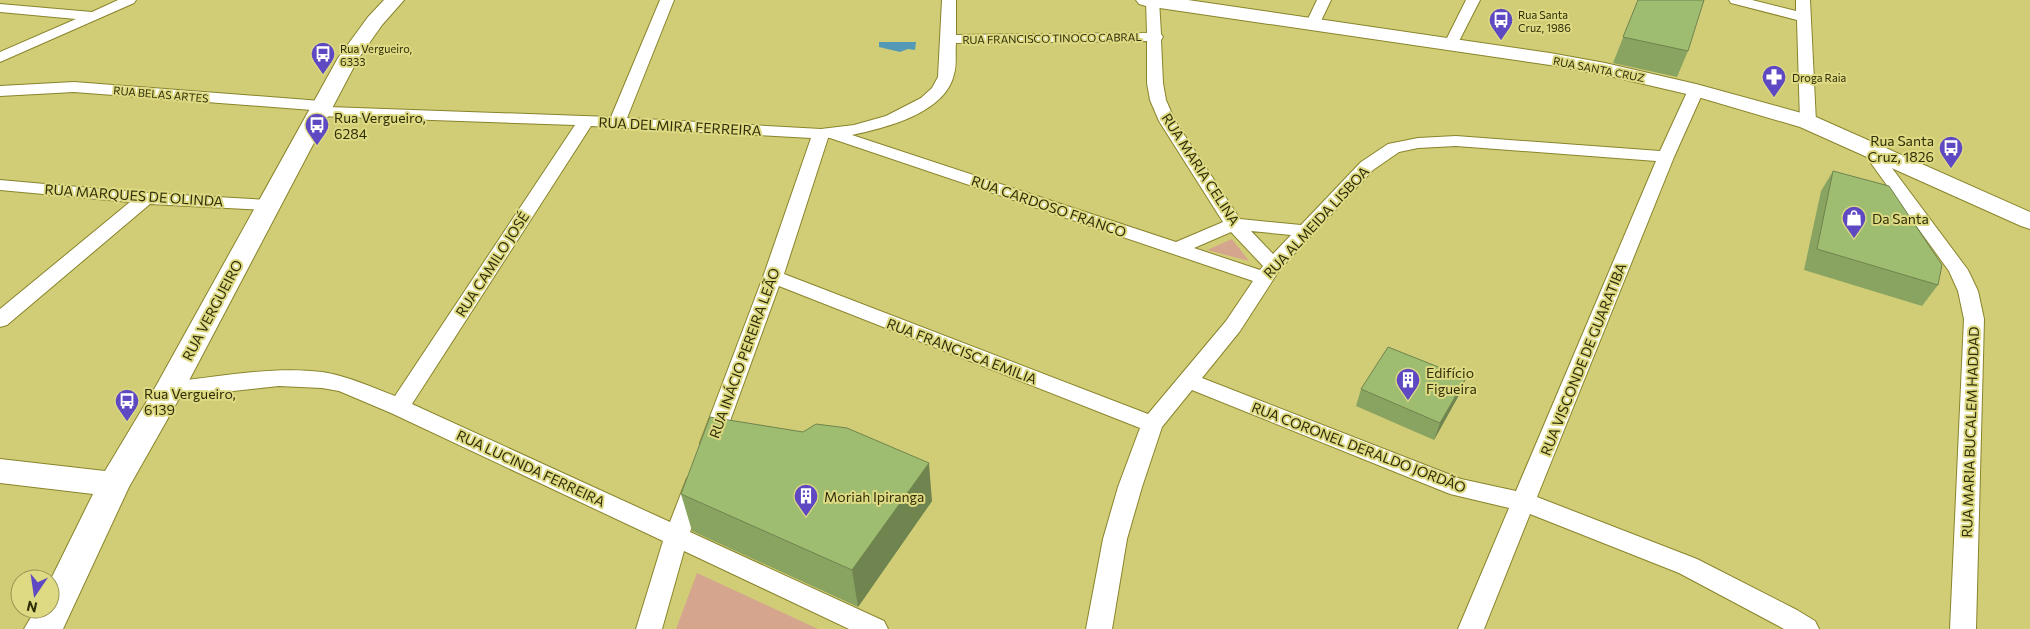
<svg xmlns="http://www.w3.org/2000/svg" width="2030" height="629" viewBox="0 0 2030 629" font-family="Commissioner,sans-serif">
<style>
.green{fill:#d5a58e}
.water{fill:#549ab6}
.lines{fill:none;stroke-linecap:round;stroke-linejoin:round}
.street-casing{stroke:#89842b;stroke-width:2}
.secondary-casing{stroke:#89842b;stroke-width:2}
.street{fill:#fff;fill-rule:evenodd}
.secondary{fill:#fff;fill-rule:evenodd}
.wall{fill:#89a360}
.shaded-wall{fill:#6f844e}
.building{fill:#9fbd70;stroke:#6f844e}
.labels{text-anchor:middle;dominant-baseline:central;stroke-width:4;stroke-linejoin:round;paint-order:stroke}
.far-poi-label{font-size:11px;fill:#302e08;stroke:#deda83;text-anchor:start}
.far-street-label{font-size:11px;fill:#302e08;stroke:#deda83}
.poi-label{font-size:14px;fill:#302e08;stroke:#deda83;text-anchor:start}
.street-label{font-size:14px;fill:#302e08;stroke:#deda83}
</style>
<rect width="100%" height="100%" fill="#d1cd77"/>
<path class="green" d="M1232,239L1249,261L1207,250Z
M697,573L818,629H676Z"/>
<path class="water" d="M879,42H916L915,50L908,49L900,52L879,47Z"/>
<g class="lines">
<defs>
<path id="street" d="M118,0H136L134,3L0,62V52L76,19L0,12V4L92,12Z
M660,0H674L627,118L821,129L854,125L886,116L921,98L932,88L938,77L942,0H956V35L1147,33L1146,1L1159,0L1161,34L1163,37L1161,40L1163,83L1166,100L1175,121L1240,219L1301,225L1361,162L1388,144L1418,138L1456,136L1660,151L1688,90L1690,87H1702L1704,90L1674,157L1537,497L1697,559L1797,610L1815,621L1819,629H1784L1679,573L1530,514L1484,629H1458L1509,508L1450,494L1192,390L1162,427L1142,487L1127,539L1112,629H1086L1103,539L1118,487L1140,428L779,286L722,443L719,449L711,451L703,449L700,443L763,277L811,138L591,126L412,404L670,522L687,478L695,475L703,478L707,484L690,532L884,621L888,629H849L684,551L662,629H636L663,541L391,413L339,391L322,388L279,386L169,398L161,395L158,390L161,385L169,382C219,377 271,366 322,372C348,376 371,387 395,396L575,125L319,116L313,114L312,110L74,92L0,96V86L74,82L321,101L327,103L329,107L611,117ZM1147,41V83L1150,100L1159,121L1223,222L1176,242L852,135C885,128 946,113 954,74C957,65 955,53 956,43ZM828,138H830L1253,281L1226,321L1148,414L784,274ZM1456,146L1656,161L1516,491L1461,479L1202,378L1240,331L1280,269L1373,170L1399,152L1418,148ZM1251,231L1291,235L1273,254ZM1231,232L1263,266L1260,270L1194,248Z
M1317,0H1331L1320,23L1318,26H1308L1306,23Z
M1466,0H1480L1456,47H1446L1444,44Z
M1729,0H1752L1796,11V0H1810L1816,122L1814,125H1802L1800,122L1797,20L1731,3Z
M1868,143L1874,144L1968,270L1978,291L1984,319L1976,629H1950L1964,319L1958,291L1949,271L1860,148L1862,144Z
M0,180L146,193L268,200L274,201L277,205L274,209L268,210L150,204L7,325L0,327V309L130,202L0,190Z"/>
<path id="secondary" d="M384,0H404L382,25L358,59L184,390L129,487L63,629H24L36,609H50V581L93,494L0,483V459L105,471L156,386L338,58L368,17Z
M1136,0H1188L1550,53L1605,63L1696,84L1816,117L2030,212V229L2021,226L1800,127L1691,95L1605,75L1550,65L1146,6L1139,4Z"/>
</defs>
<use href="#street" class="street-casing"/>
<use href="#secondary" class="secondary-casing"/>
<use href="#street" class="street"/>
<use href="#secondary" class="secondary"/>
</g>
<path class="wall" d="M1638,0L1688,51L1677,77L1613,63Z
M1833,171L1938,285L1922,306L1804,270L1821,191Z
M1361,389L1459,395L1434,440L1356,406Z
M681,494L932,501L858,607L692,531Z"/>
<path class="shaded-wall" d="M1466,378L1459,395L1434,440L1440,423Z
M929,463L932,501L858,607L852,570Z"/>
<path class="building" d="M1638,0H1704L1688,51L1623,37Z
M1833,171L1889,186L1942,265L1938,285L1817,249Z
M1388,347L1466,378L1440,423L1361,389Z
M710,417L803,432L816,424L847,428L929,463L852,570L681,494Z"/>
<defs>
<symbol id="bus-pin" viewBox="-11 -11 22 30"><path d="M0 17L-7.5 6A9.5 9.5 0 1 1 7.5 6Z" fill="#5f49c2" stroke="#deda83"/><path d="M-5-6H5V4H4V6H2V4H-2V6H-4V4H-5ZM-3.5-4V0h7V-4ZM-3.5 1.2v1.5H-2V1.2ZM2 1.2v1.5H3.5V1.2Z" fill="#fff"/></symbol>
<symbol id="pharmacy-pin" viewBox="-11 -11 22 30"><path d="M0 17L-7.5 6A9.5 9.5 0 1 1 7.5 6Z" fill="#5f49c2" stroke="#deda83"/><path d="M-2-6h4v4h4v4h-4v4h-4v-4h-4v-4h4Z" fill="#fff"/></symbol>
<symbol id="shop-pin" viewBox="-11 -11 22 30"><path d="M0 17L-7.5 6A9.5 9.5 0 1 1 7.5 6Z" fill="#5f49c2" stroke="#deda83"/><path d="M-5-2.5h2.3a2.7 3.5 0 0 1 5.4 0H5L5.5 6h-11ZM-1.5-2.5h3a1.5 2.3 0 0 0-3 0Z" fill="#fff"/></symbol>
<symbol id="building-pin" viewBox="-11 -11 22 30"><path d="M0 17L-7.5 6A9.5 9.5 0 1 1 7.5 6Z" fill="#5f49c2" stroke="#deda83"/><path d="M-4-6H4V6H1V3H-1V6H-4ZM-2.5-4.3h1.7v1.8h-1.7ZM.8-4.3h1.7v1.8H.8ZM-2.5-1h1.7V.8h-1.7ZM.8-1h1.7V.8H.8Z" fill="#fff"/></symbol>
</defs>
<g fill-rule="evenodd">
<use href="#bus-pin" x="1487" y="6" width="28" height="38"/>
<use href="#bus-pin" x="309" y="40" width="28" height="38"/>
<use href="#pharmacy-pin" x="1760" y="63" width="28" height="38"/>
<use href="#bus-pin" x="303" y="111" width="28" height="38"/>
<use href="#bus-pin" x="1937" y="134" width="28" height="38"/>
<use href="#shop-pin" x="1840" y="204" width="28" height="38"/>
<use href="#building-pin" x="1394" y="366" width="28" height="38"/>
<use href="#bus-pin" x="113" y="387" width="28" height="38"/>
<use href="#building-pin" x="792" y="482" width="28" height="38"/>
</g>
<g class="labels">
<g class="far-poi-label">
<text x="1518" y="14">Rua Santa<tspan x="1518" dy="13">Cruz, 1986</tspan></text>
<text x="340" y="48">Rua Vergueiro,<tspan x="340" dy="13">6333</tspan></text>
<text x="1792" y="77">Droga Raia</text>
</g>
<g class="far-street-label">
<text transform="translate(1052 38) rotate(-1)">RUA FRANCISCO TINOCO CABRAL</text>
<text transform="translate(1599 69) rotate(11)">RUA SANTA CRUZ</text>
<text transform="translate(161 94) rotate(5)">RUA BELAS ARTES</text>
</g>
<g class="poi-label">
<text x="334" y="117">Rua Vergueiro,<tspan x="334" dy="16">6284</tspan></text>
<text x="1934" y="140" text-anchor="end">Rua Santa<tspan x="1934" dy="16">Cruz, 1826</tspan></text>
<text x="1872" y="218">Da Santa</text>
<text x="1426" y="372">Edifício<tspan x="1426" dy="16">Figueira</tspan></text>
<text x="144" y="393">Rua Vergueiro,<tspan x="144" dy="16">6139</tspan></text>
<text x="824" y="496">Moriah Ipiranga</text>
</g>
<g class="street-label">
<text transform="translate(680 126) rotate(3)">RUA DELMIRA FERREIRA</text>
<text transform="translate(1201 169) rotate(57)">RUA MARIA CELINA</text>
<text transform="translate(134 195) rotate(4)">RUA MARQUES DE OLINDA</text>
<text transform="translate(1049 206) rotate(19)">RUA CARDOSO FRANCO</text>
<text transform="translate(1316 222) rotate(-47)">RUA ALMEIDA LISBOA</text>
<text transform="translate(492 264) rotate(-57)">RUA CAMILO JOSÉ</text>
<text transform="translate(212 310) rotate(-62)">RUA VERGUEIRO</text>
<text transform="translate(962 351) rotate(21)">RUA FRANCISCA EMILIA</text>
<text transform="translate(744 353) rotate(-70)">RUA INÁCIO PEREIRA LEÃO</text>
<text transform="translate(1583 359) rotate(-68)">RUA VISCONDE DE GUARATIBA</text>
<text transform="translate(1970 432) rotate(-88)">RUA MARIA BUCALEM HADDAD</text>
<text transform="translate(1359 447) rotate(21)">RUA CORONEL DERALDO JORDÃO</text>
<text transform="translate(531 468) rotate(25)">RUA LUCINDA FERREIRA</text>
</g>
</g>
<g transform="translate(35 594) rotate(193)"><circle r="24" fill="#deda83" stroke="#989552"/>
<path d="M0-4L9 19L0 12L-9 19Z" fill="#5f49c2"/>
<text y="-8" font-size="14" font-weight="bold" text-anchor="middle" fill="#302e08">N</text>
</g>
</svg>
